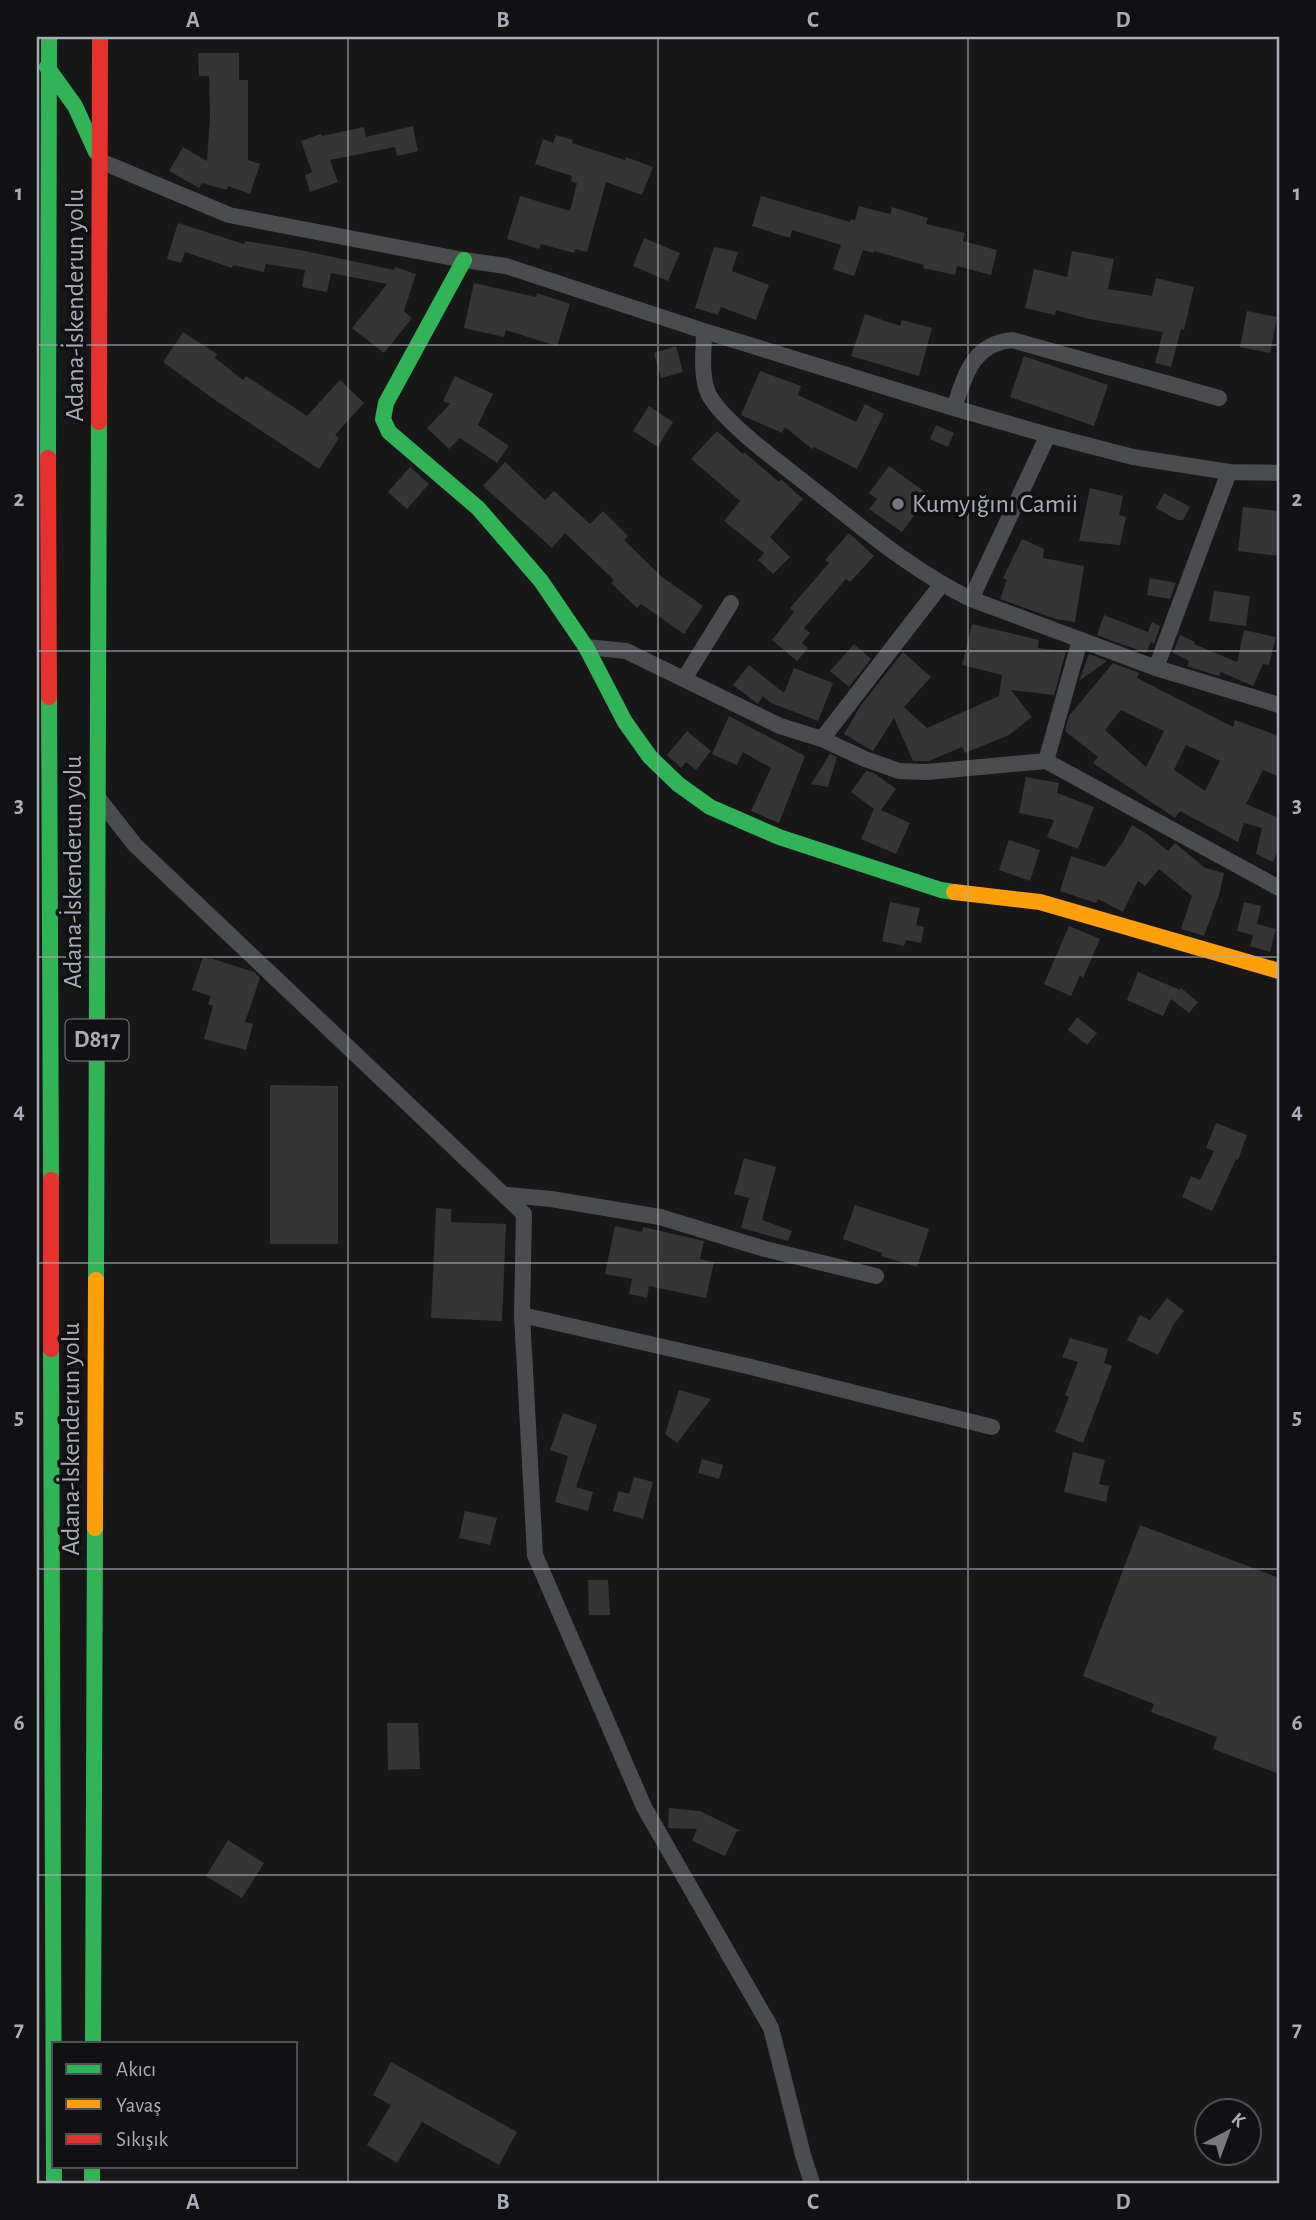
<svg xmlns="http://www.w3.org/2000/svg" width="1316" height="2220" viewBox="0 0 1316 2220" font-family="'Alegreya Sans',sans-serif">
<style>
.building{fill:#353536;fill-rule:evenodd}
.lines{fill:none;stroke-linecap:round;stroke-linejoin:round}
.street{stroke:#4b4c50;stroke-width:16}
.fast{stroke:#30b455;stroke-width:16}
.slow{stroke:#ff9f0a;stroke-width:16}
.jam{stroke:#e5322d;stroke-width:16}
.grid{fill:none;stroke:#a8adb8;stroke-width:2;stroke-opacity:0.55}
.poi-dot{fill:#757880;stroke:#111113;stroke-width:2.5}
.labels{text-anchor:middle;dominant-baseline:central;stroke-width:7;stroke-linejoin:round;paint-order:stroke}
.shield{fill:#111113;stroke:#7b7e86;stroke-width:2}
.shield-label{font-size:24px;font-weight:bold;fill:#a8adb8}
.street-label{font-size:26px;fill:#a8adb8;stroke:#111113}
.poi-label{font-size:26px;fill:#a8adb8;stroke:#111113;text-anchor:start}
.neatline{fill:none;stroke:#a8adb8;stroke-width:2.5}
.grid-label{font-size:23px;text-anchor:middle;font-weight:bold;fill:#a8adb8}
</style>
<rect width="100%" height="100%" fill="#171717"/>
<path class="building" d="M198,53H239V80H248V160L260,164L250,194L228,186L227,190L202,183L199,188L169,171L183,147L207,161L210,117L209,76H199Z
M413,126L418,151L397,156L395,147L330,160L338,182L310,192L305,175L312,172L301,141L321,134L322,136L364,127L366,137Z
M556,135L573,140L572,143L625,160L626,157L653,167L642,195L606,182L587,252L575,249L574,253L541,244L539,249L507,239L520,196L570,211L577,183L571,181L572,176L535,164L543,139L553,143Z
M761,196L850,222L851,219L855,220L859,206L890,214L892,207L928,218L926,224L965,233L963,241L997,250L991,275L957,266L955,275L923,268L924,265L874,251L873,253L863,250L854,276L833,269L841,245L792,230L790,238L752,226Z
M178,223L244,244L245,241L300,250L394,270L395,267L416,274L404,311L412,318L384,353L352,328L387,284L331,273L327,292L302,287L305,270L266,264L264,272L233,265L232,268L185,252L181,263L167,259Z
M644,238L680,253L668,281L633,266Z
M714,247L738,252L732,271L769,285L756,320L721,307L718,315L695,308Z
M1072,251L1114,259L1108,289L1152,296L1156,278L1194,287L1184,330L1181,329L1171,367L1155,363L1163,332L1089,319L1056,310L1055,315L1025,308L1034,269L1067,277Z
M474,283L536,297L537,293L570,304L557,346L506,330L504,337L464,328Z
M1247,311L1277,317L1270,353L1240,347Z
M865,314L900,326L902,320L932,328L919,376L851,356Z
M183,332L217,354L215,358L243,380L246,376L307,416L340,380L364,403L335,435L339,438L319,469L215,400L163,362Z
M676,346L683,372L661,378L654,353Z
M1024,356L1108,385L1094,426L1010,397Z
M760,371L801,386L798,395L856,422L865,404L884,414L857,469L814,447L812,449L785,427L782,433L741,415Z
M455,376L493,394L478,425L509,446L497,463L460,438L449,449L427,428L450,404L443,401Z
M649,406L673,422L658,447L633,431Z
M936,425L954,433L948,447L930,439Z
M717,431L743,454L744,452L779,482L781,479L803,499L770,537L790,557L773,574L758,560L764,553L724,521L740,501L691,459Z
M505,462L545,500L554,491L590,524L603,511L628,536L624,540L662,577L703,606L684,634L641,604L637,608L611,583L614,580L565,533L552,548L483,486Z
M889,466L929,495L902,532L869,509L877,499L869,493Z
M410,467L429,484L407,509L388,492Z
M1090,488L1123,496L1119,515L1126,517L1120,545L1079,541Z
M1164,493L1190,507L1183,520H1177L1156,508Z
M1243,507L1279,511V556L1238,551Z
M849,533L874,556L850,582L846,579L804,628L810,633L802,643L808,648L797,661L772,640L794,612L790,608L829,563L825,560Z
M1022,539L1044,549L1043,558L1084,566L1075,622L1056,619L1000,599L1007,580L1003,578Z
M1150,578L1176,583L1170,599L1147,595Z
M1214,591L1250,596L1246,626L1209,621Z
M1104,615L1148,632L1152,622L1160,626L1154,644L1151,642L1146,653L1097,635Z
M972,624L1039,640L1038,648L1066,651L1054,695L1011,690L1032,717L1009,735L965,753L962,747L929,761H913L894,718L873,751L844,734L861,705L903,652L931,677L904,707L927,728L999,696L1002,675L962,665Z
M1244,630L1276,637L1269,665L1263,664L1253,686L1221,672L1219,676L1187,666L1189,661L1173,653L1180,635L1195,642L1194,644L1237,662Z
M854,644L871,659L849,687L830,671Z
M1089,654L1107,661L1079,681L1080,679Z
M1113,663L1139,673L1137,678L1233,727L1235,720L1279,736V777L1263,770L1246,804L1279,818V848L1273,862L1256,854L1262,828L1244,823L1238,842L1180,811L1175,818L1093,763L1098,757L1065,731L1069,716ZM1121,710L1164,731L1146,767L1105,730ZM1186,745L1220,761L1205,791L1174,770Z
M749,665L784,693L794,668L833,683L818,721L771,703L763,696L758,704L733,685Z
M729,716L805,756L779,823L751,811L771,768L743,752L737,765L712,754Z
M687,731L711,751L696,770L686,762L681,768L667,755Z
M830,754L837,757L828,787L811,784Z
M866,771L874,773L896,789L881,810L910,823L896,854L861,839L874,809L851,792Z
M1026,777L1059,783L1057,793L1094,807L1078,849L1047,837L1054,820L1019,813Z
M1132,825L1147,834L1168,851L1175,843L1205,868L1224,873L1219,895L1204,936L1181,929L1192,896L1159,869L1145,886L1138,881L1123,912L1098,899L1096,903L1060,891L1071,856L1105,867L1123,842Z
M1009,840L1040,850L1030,881L999,870Z
M890,902L920,908L916,925L924,927L921,943L906,940L904,946L882,941Z
M1244,902L1261,906L1257,924L1276,929L1270,952L1250,946L1253,935L1237,931Z
M1069,926L1100,939L1083,978L1080,975L1071,996L1044,984Z
M203,957L210,959V958L254,972L260,978L245,1022L253,1024L246,1050L204,1039L213,1006L208,1004L211,996L192,990Z
M1138,972L1180,990L1181,988L1198,1002L1189,1013L1171,999L1163,1016L1127,1000Z
M1077,1017L1097,1033L1087,1045L1068,1030Z
M270,1085L338,1086V1244H270Z
M1216,1123L1247,1135L1238,1160L1236,1159L1212,1211L1182,1197L1191,1176L1200,1180L1214,1151L1206,1148Z
M744,1158L776,1167L762,1220L792,1231L788,1241L741,1228L749,1198L734,1194Z
M855,1205L929,1229L917,1267L881,1256L882,1253L843,1239Z
M436,1208L451,1209V1222L506,1224L502,1321L431,1318Z
M615,1226L642,1232L643,1227L704,1241L700,1259L714,1262L706,1298L649,1286L647,1298L629,1294L632,1279L605,1274Z
M1167,1298L1184,1311L1174,1324L1158,1355L1127,1340L1140,1315L1150,1320Z
M1070,1338L1108,1349L1104,1363L1112,1366L1083,1443L1055,1432L1069,1397L1065,1395L1078,1362L1062,1357Z
M679,1390L711,1399L677,1443L665,1434Z
M563,1413L597,1425L576,1487L593,1492L588,1511L555,1502L568,1456L550,1450Z
M1073,1452L1105,1460L1099,1484L1109,1486L1106,1502L1064,1492Z
M702,1459L723,1465L719,1479L698,1473Z
M634,1477L653,1482L643,1519L613,1511L619,1491L629,1494Z
M465,1511L497,1518L490,1545L459,1538Z
M1140,1525L1279,1578V1774L1213,1749L1217,1737L1151,1712L1154,1704L1083,1676Z
M588,1580H608L610,1615H589Z
M387,1723H418L420,1769L388,1770Z
M669,1808L700,1811L741,1831H737L725,1856L692,1841L697,1829L668,1828Z
M228,1840L264,1863L242,1898L206,1876Z
M391,2062L517,2132L499,2165L422,2122L397,2163L367,2145L391,2105L373,2095Z"/>
<g class="lines">
<path class="street" d="M100,161L229,215L464,260L506,266L704,331L954,408L1048,435L1133,457L1229,472L1279,473
M704,331C704,351 700,376 709,395C723,421 776,460 800,479C855,521 908,569 971,599L1156,668L1279,705
M954,408C965,376 972,344 1012,340L1219,398
M971,599L1048,435
M586,647L626,651L780,726L822,739L865,759L899,771L927,772L1046,761L1279,888
M1156,668L1229,472
M684,679L731,603
M822,739L941,585
M1046,761L1080,640
M99,799L135,845L524,1214L522,1315L535,1555L644,1807L771,2028L803,2155L812,2183
M507,1195L551,1199L660,1217L765,1249L876,1276
M522,1315L747,1366L992,1427"/>
<path class="fast" d="M47,67L75,106L96,152
M464,260L386,403L383,419L389,432L478,508L541,581L586,647L625,722L650,757L678,784L710,807L779,837L941,890L954,892
M48,458L49,37
M49,697L51,1180
M96,1280L99,422
M51,1349L54,2183
M93,2043L95,1528
M92,2166V2183"/>
<path class="slow" d="M954,892L1040,902L1279,971
M95,1528L96,1280"/>
<path class="jam" d="M99,422L100,37
M48,458L49,697
M51,1180V1349"/>
</g>
<path class="grid" d="M348,37V2183M658,37V2183M968,37V2183M37,345H1279M37,651H1279M37,957H1279M37,1263H1279M37,1569H1279M37,1875H1279"/>
<circle class="poi-dot" cx="898" cy="504" r="7"/>
<g class="labels">
<rect class="shield" x="65.5" y="1019.5" width="63" height="41" rx="5"/>
<g class="shield-label">
<text x="97" y="1040">D817</text>
</g>
<g class="street-label">
<text transform="translate(75 305) rotate(-90)">Adana-İskenderun yolu</text>
<text transform="translate(73 872) rotate(-90)">Adana-İskenderun yolu</text>
<text transform="translate(71 1439) rotate(-90)">Adana-İskenderun yolu</text>
</g>
<g class="poi-label">
<text x="912" y="504">Kumyığını Camii</text>
</g>
</g>
<rect width="1316" height="2220" fill="none" stroke="#111113" stroke-width="77"/>
<rect x="52" y="2042" width="245" height="126" fill="#111113" stroke="#4d4f55" stroke-width="2"/>
<rect x="66" y="2064" width="35" height="10" fill="#30b455" stroke="#4d4f55" stroke-width="2"/>
<text x="116" y="2076" font-size="21" fill="#a8adb8">Akıcı</text>
<rect x="66" y="2099" width="35" height="10" fill="#ff9f0a" stroke="#4d4f55" stroke-width="2"/>
<text x="116" y="2112" font-size="21" fill="#a8adb8">Yavaş</text>
<rect x="66" y="2134" width="35" height="10" fill="#e5322d" stroke="#4d4f55" stroke-width="2"/>
<text x="116" y="2146" font-size="21" fill="#a8adb8">Sıkışık</text>
<g transform="translate(1228 2132) rotate(41)"><circle r="33" fill="#111113" stroke="#4d4f55" stroke-width="2"/>
<path d="M0-5L12 26L0 18L-12 26Z" fill="#757880"/>
<text y="-10" font-size="19" font-weight="bold" text-anchor="middle" fill="#a8adb8">K</text>
</g>
<rect x="38" y="38" width="1240" height="2144" class="neatline"/>
<g class="grid-label">
<text x="193" y="27">A</text>
<text x="503" y="27">B</text>
<text x="813" y="27">C</text>
<text x="1123" y="27">D</text>
<text x="19" y="200">1</text>
<text x="1297" y="200">1</text>
<text x="19" y="506">2</text>
<text x="1297" y="506">2</text>
<text x="19" y="812">3</text>
<text x="1297" y="812">3</text>
<text x="19" y="1118">4</text>
<text x="1297" y="1118">4</text>
<text x="19" y="1424">5</text>
<text x="1297" y="1424">5</text>
<text x="19" y="1730">6</text>
<text x="1297" y="1730">6</text>
<text x="19" y="2036">7</text>
<text x="1297" y="2036">7</text>
<text x="193" y="2209">A</text>
<text x="503" y="2209">B</text>
<text x="813" y="2209">C</text>
<text x="1123" y="2209">D</text>
</g>
</svg>
